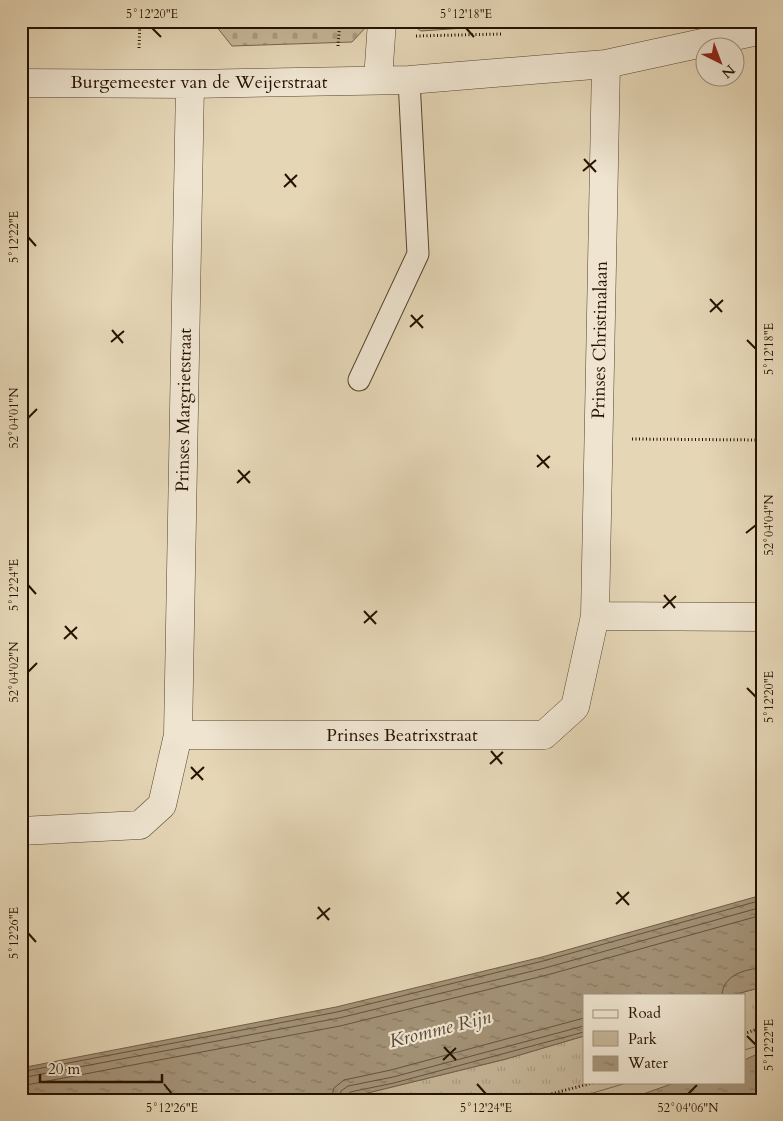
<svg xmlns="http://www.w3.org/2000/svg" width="783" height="1121" viewBox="0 0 783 1121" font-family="Cardo,serif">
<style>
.grass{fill:url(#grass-tufts);stroke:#76644c}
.cemetery{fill:url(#cemetery-stones);stroke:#76644c}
.green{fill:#c5b597;stroke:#76644c}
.water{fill:url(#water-ripples);stroke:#725f48}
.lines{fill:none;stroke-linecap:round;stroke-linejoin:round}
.shore{stroke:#65523c;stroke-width:1}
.service-casing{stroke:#56432e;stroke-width:23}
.minor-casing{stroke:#56432e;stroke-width:29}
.path{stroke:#261200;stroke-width:3;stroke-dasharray:1 2.5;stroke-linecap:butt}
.service{stroke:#eee4d0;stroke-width:21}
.minor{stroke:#eee4d0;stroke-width:28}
.ticks{fill:none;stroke:#261200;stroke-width:2}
.labels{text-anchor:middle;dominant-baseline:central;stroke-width:4.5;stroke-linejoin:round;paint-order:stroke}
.street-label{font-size:18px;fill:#261200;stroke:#eee4d0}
.water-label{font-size:19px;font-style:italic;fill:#584630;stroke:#eee4d0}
.neatline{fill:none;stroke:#261200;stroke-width:2}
.ticks-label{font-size:12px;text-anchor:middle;fill:#261200}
</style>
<defs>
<pattern id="grass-tufts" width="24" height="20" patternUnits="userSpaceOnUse" patternTransform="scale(1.25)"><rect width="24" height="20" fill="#c5b597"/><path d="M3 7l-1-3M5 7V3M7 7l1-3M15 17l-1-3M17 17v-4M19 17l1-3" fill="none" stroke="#a99b80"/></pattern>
<pattern id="cemetery-stones" width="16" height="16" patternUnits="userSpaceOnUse" patternTransform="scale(1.25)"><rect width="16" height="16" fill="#c5b597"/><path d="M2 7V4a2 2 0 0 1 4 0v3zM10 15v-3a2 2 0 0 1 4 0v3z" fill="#a99b80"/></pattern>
<pattern id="water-ripples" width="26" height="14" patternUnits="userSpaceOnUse" patternTransform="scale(1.25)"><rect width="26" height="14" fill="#a49378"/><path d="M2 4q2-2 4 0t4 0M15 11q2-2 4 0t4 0" fill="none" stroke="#857760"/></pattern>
</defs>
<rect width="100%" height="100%" fill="#e5d6b6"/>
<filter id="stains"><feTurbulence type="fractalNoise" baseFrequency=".004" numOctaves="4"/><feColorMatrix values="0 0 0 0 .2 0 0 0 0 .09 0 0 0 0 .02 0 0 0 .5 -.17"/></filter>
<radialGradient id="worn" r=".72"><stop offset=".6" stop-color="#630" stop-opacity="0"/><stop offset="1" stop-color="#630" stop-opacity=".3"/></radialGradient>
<path class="grass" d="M406,21H564L421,31Z
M762,987V1052L744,1060V995H733Z
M584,1036V1082H677L626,1100H339L506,1059Z"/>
<path class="cemetery" d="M212,21H366V27L352,42L232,46Z"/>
<path class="green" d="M762,1045V1100H569L630,1082H744V1050Z"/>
<path class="water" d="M762,895V987L733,995H584V1036L506,1059L339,1100H21V1068L336,1007L542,957Z
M762,1052V1100H626L677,1082H744V1060Z"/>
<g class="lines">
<path class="shore" d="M722,995C723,975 745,969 762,968
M21,1072L337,1012L543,961L762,900
M21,1078L339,1018L545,968L762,907
M21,1086L340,1026L547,975L762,915
M331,1100L334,1088L344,1080L391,1070L584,1018
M339,1100L341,1091L348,1086L393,1077L584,1026
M345,1100L350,1092L394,1083L584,1032"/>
<defs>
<path id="service" d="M359,380L418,254L409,80"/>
<path id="minor" d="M378,80L382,21
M21,83L190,84L409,80L606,64L762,30
M595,616L606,64
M178,735L190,84
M21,831L140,825L162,805L178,735H544L575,707L595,616L762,617"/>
</defs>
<use href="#service" class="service-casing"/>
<use href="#minor" class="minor-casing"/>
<path class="path" d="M416,36L502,34
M338,46L340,21
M139,48L140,21
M632,439L762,440
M744,1034L762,1027
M528,1100L596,1082"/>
<use href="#service" class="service"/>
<use href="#minor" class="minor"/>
</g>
<path class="ticks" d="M152,28L161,37M466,28L474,37M584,159L596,172M583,171L596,160M285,174L296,187M284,187L297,175M28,237L36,246M710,299L722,312M710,312L723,300M411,315L423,328M410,327L423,315M112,330L123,343M747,340L756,349M111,342L124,331M28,418L37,409M537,455L549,468M537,467L550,456M238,470L250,483M237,483L250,471M746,533L756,525M28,585L36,594M664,595L675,608M663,608L676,596M364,611L376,624M364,623L377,611M65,626L77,639M64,639L77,627M28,672L37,663M747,688L756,697M491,751L502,764M490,764L503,752M191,767L203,780M191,779L204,767M617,892L629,905M616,904L629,892M318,907L329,920M317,919L330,908M28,933L36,942M747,1036L756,1045M444,1047L456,1060M443,1060L456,1048M164,1084L172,1094M477,1084L486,1094M688,1094L697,1085"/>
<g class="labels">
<g class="street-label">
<text x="199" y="82">Burgemeester van de Weijerstraat</text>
<text transform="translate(600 340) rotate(-89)">Prinses Christinalaan</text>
<text transform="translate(184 410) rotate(-89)">Prinses Margrietstraat</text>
<text x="402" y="735">Prinses Beatrixstraat</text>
</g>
<g class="water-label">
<text transform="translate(440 1029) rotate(-14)">Kromme Rijn</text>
</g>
</g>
<rect width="783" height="1121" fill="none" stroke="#e5d6b6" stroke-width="55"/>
<rect x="583" y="994" width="162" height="90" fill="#eee4d0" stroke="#9e907d"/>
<rect x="593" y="1010" width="25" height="8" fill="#eee4d0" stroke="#9e907d"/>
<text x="628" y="1018" font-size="15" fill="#261200">Road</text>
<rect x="593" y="1031" width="25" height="15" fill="#c5b597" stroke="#9e907d"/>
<text x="628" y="1044" font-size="15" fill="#261200">Park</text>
<rect x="593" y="1056" width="25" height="15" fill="url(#water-ripples)" stroke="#9e907d"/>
<text x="628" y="1068" font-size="15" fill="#261200">Water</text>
<g transform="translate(720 62) rotate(138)"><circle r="24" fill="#eee4d0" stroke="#9e907d"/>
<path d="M0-4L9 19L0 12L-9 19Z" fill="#8f2418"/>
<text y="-8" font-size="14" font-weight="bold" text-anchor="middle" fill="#261200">N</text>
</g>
<path d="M40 1074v8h122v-8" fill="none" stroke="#261200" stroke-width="2.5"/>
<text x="48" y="1074" font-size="15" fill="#261200" stroke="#eee4d0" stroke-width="4" paint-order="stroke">20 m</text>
<rect x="28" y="28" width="728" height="1066" class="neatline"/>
<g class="ticks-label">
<text x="152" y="18">5°12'20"E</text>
<text x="466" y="18">5°12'18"E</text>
<text transform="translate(14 237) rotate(-90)" y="4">5°12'22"E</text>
<text transform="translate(769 349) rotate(-90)" y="4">5°12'18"E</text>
<text transform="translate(14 418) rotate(-90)" y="4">52°04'01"N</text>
<text transform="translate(769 525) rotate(-90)" y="4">52°04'04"N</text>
<text transform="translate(14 585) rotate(-90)" y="4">5°12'24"E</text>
<text transform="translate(14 672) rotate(-90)" y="4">52°04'02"N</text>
<text transform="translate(769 697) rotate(-90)" y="4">5°12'20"E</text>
<text transform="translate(14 933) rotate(-90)" y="4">5°12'26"E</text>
<text transform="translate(769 1045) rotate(-90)" y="4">5°12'22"E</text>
<text x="172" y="1112">5°12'26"E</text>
<text x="486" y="1112">5°12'24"E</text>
<text x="688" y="1112">52°04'06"N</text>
</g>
<rect width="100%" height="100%" filter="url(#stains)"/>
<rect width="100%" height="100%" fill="url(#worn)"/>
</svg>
